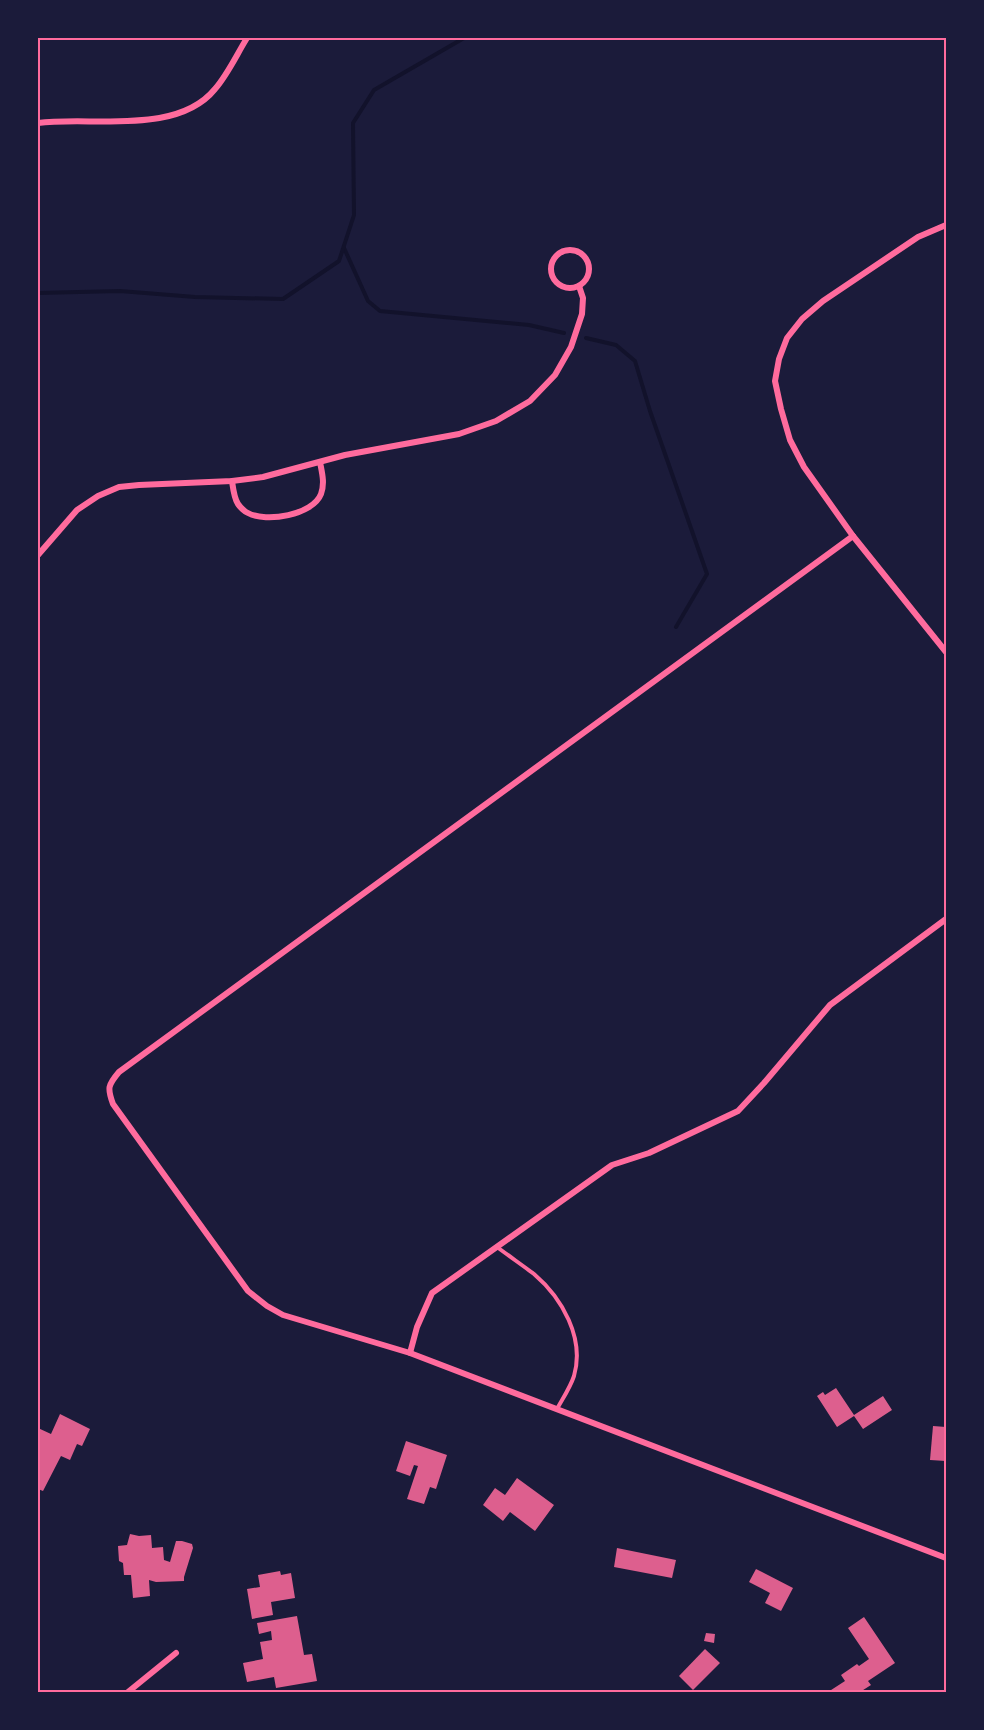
<svg xmlns="http://www.w3.org/2000/svg" width="984" height="1730" viewBox="0 0 984 1730" font-family="'PT Sans',sans-serif">
<rect width="100%" height="100%" fill="#1b1b3a"/>
<g fill="none" stroke-linecap="round" stroke-linejoin="round">
<g stroke="#12122b" stroke-width="4">
<polyline points="344,248 368,301 380,311 529,325 564,333"/>
<polyline points="38,293 120,291 195,297 283,299 339,261 354,215 353,123 374,90 464,38"/>
<polyline points="586,338 616,345 635,361 650,411 707,574 676,627"/>
</g>
</g>
<g fill="#dd5f8e">
<polygon points="836,1388 854,1415 883,1396 892,1410 863,1429 854,1416 837,1427 817,1396 823,1392 825,1395"/>
<polygon points="60,1414 90,1429 82,1446 77,1444 70,1460 61,1456 43,1491 38,1489 38,1428 51,1434"/>
<polygon points="933,1426 946,1427 946,1461 930,1460"/>
<polygon points="406,1441 447,1455 436,1489 430,1487 424,1504 407,1499 418,1466 414,1465 410,1476 396,1471"/>
<polygon points="517,1478 554,1505 535,1531 510,1512 503,1521 483,1505 495,1488 505,1495"/>
<polygon points="130,1534 139,1536 151,1535 152,1548 163,1547 164,1560 170,1562 176,1541 182,1541 192,1544 193,1548 184,1577 184,1581 156,1582 149,1580 150,1596 133,1598 131,1575 124,1575 123,1563 119,1561 118,1546 127,1545"/>
<polygon points="617,1548 676,1560 672,1578 614,1567"/>
<polygon points="756,1569 793,1588 781,1611 765,1603 770,1593 749,1582"/>
<polygon points="280,1571 281,1575 291,1573 295,1598 271,1602 273,1615 252,1619 247,1589 260,1587 258,1575"/>
<polygon points="297,1616 304,1655 312,1654 317,1681 276,1688 274,1677 247,1682 243,1663 263,1659 260,1642 272,1640 271,1631 259,1634 257,1623"/>
<polygon points="864,1617 895,1663 868,1681 871,1685 860,1692 828,1692 845,1681 841,1675 857,1664 859,1666 869,1659 848,1628"/>
<polygon points="706,1633 715,1634 714,1643 704,1641"/>
<polygon points="705,1649 720,1663 693,1690 679,1676"/>
</g>
<g fill="none" stroke-linecap="round" stroke-linejoin="round">
<path stroke="#ff6b9d" stroke-width="4" d="M 497,1247 C 509,1256 522,1265 534,1274 C 562,1298 585,1338 574,1376 C 570,1388 563,1398 557,1409"/>
<g stroke="#ff6b9d" stroke-width="6">
<path d="M 38,123 C 90,116 177,136 215,89 C 228,74 237,54 247,38"/>
<polyline points="946,225 918,237 823,301 802,319 787,338 779,359 775,381 781,409 790,440 804,467 853,536 946,652"/>
<circle cx="570" cy="269" r="19"/>
<path d="M 232,481 C 233,488 234,498 238,504 C 240,507 245,512 248,513 C 266,523 313,515 321,494 C 325,483 322,473 320,462"/>
<path d="M 853,536 L 119,1072 C 108,1085 107,1088 113,1104 L 248,1291 L 267,1306 L 283,1315 L 410,1353 L 946,1558"/>
<polyline points="38,555 77,510 98,496 119,487 139,485 232,481 263,477 345,455 459,434 496,421 530,401 555,375 571,347 582,314 583,298 579,286"/>
<polyline points="410,1353 417,1327 432,1293 612,1165 649,1153 738,1111 764,1083 830,1005 946,919"/>
<polyline points="128,1692 176,1653"/>
</g>
</g>
<rect width="984" height="1730" fill="none" stroke="#1b1b3a" stroke-width="78"/>
<rect x="39" y="39" width="906" height="1652" fill="none" stroke="#ff6b9d" stroke-width="2"/>
</svg>
